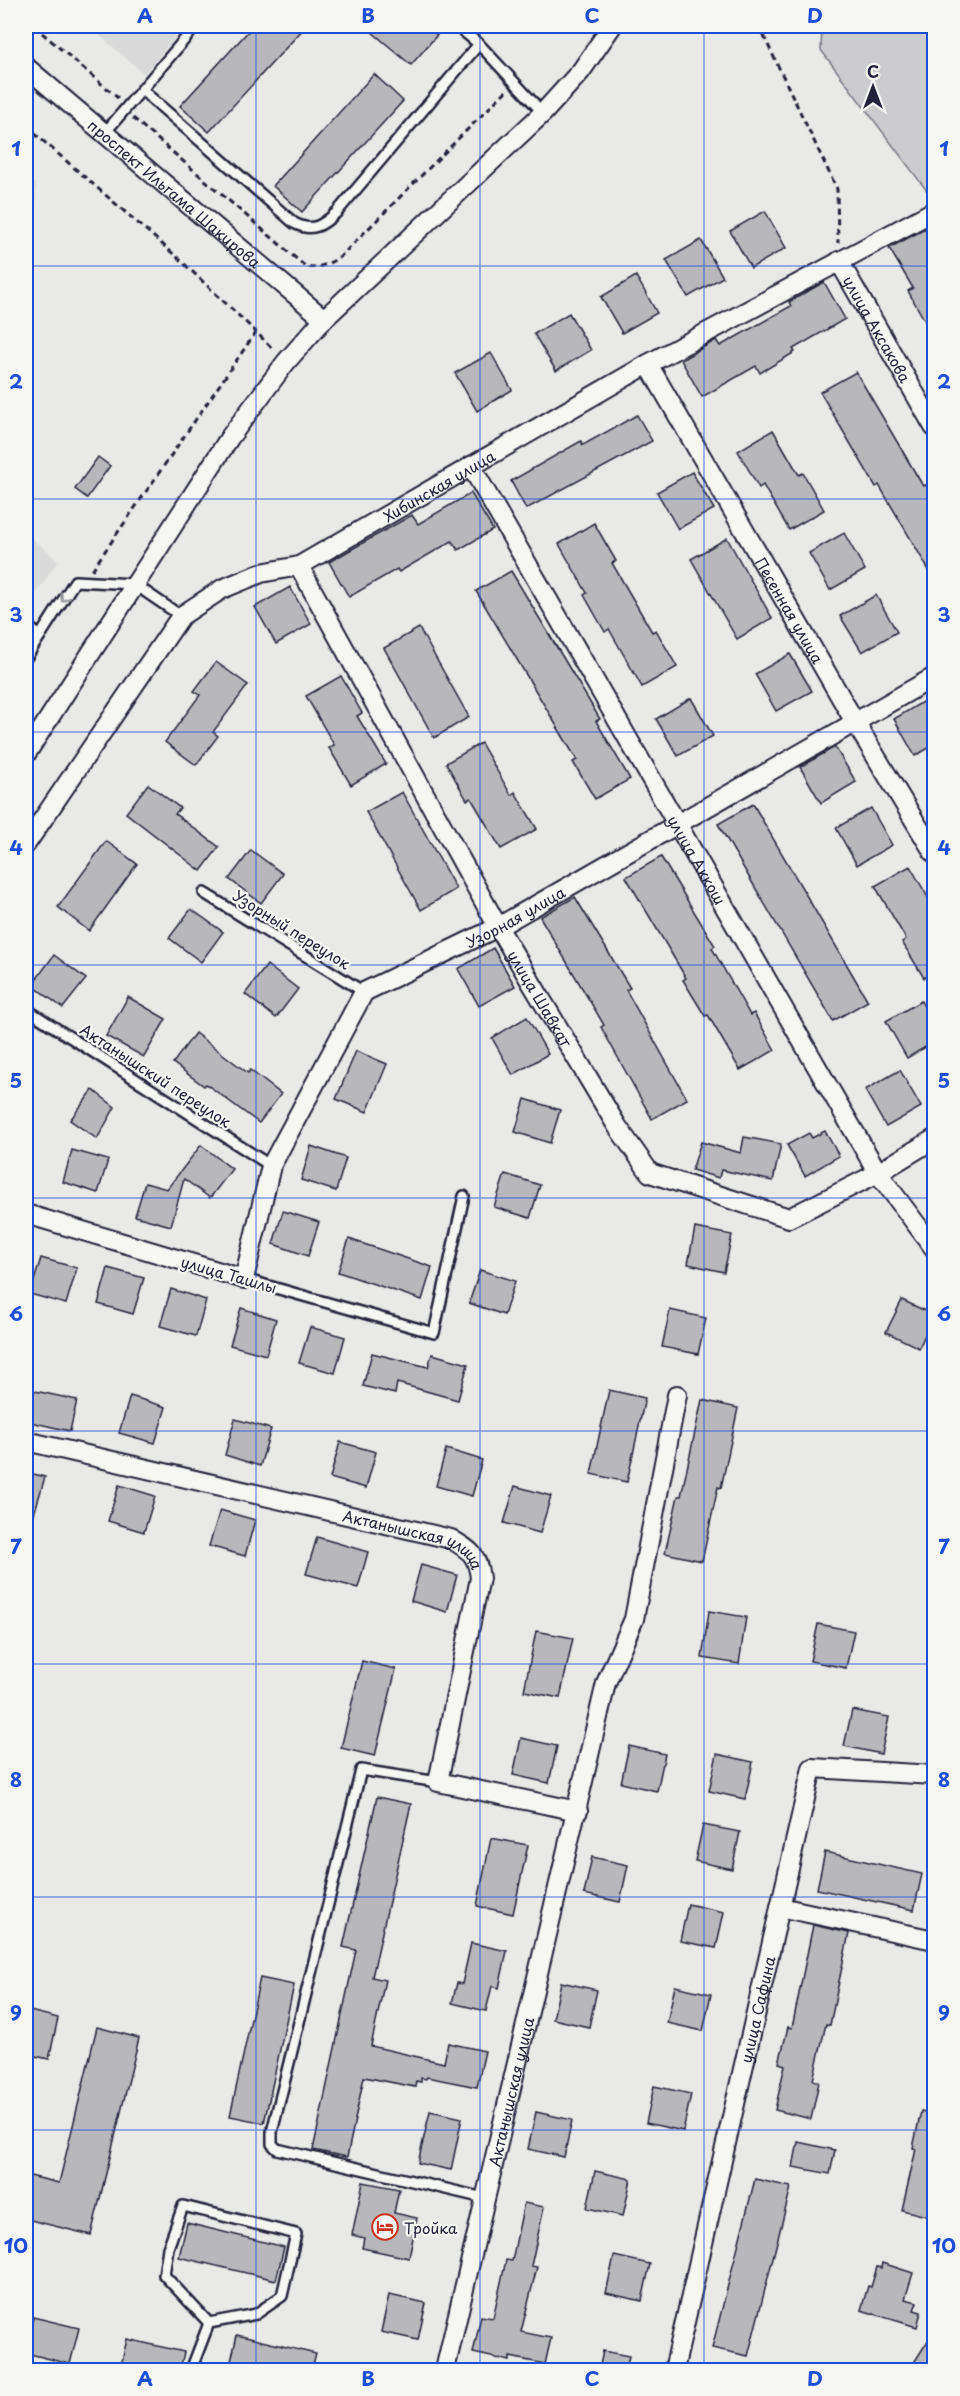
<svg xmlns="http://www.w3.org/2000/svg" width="960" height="2396" viewBox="0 0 960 2396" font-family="'Playpen Sans',sans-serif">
<rect width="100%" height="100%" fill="#e9e9e7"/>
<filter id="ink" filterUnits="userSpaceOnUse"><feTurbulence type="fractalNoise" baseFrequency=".0167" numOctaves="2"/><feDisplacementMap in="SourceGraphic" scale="12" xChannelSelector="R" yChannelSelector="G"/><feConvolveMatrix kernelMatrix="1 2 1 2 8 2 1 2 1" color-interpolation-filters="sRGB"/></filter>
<g filter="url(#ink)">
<g fill="#dadada">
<polygon points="89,26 185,26 144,74"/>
<polygon points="26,177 36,184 34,300 26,310"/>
<polygon points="26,533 58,561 26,608"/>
</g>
<polygon fill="#ccccce" stroke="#777784" stroke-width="1.5" points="822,26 934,26 934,194 930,195 821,50"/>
<g fill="#b8b8bc" stroke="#22223b" stroke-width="1.5">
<polygon points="253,26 306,26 209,132 180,106"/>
<polygon points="365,26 425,26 437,35 411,65"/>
<polygon points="374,74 403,101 302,212 273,186"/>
<polygon points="765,211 786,248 751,268 730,231"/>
<polygon points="925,229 934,245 934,337 908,291 913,288 889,248"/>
<polygon points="701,240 723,277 688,297 666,260"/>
<polygon points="636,276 657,313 622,333 601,297"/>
<polygon points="824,282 845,319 793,349 795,352 760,373 756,366 702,397 681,360 716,340 720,346 791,306 789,302"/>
<polygon points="569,313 591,350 556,371 534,334"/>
<polygon points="491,353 512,390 477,411 455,373"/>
<polygon points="856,372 923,486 926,485 934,499 934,579 879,485 876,487 820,392"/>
<polygon points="637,415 652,441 526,509 511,481 581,441 583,445"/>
<polygon points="773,430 799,475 803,473 824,510 789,530 763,485 759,488 738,451"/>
<polygon points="98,457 110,466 87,498 75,489"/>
<polygon points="692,472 714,509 678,529 657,492"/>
<polygon points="471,493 493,530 458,550 452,541 399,572 397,569 349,597 329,562 412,515 418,524"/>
<polygon points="594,523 616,561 612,563 652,632 656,630 677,667 642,687 609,629 605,632 584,595 587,593 559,544"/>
<polygon points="844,533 865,570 830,590 809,553"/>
<polygon points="727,538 772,618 737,639 691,559"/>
<polygon points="511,571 600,719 596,721 630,779 595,799 573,762 577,760 476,591"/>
<polygon points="290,587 311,624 276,644 255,607"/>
<polygon points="876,595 897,632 862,652 840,616"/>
<polygon points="419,628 469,717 434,738 384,648"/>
<polygon points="790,654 812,691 776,711 755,674"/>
<polygon points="216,662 248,685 213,732 218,736 196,765 165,742 200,695 194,691"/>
<polygon points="341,676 362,713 357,716 386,764 351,785 329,748 334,745 306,696"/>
<polygon points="691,698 713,736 678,756 656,719"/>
<polygon points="929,698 934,708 934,745 915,756 894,719"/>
<polygon points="481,743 511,795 515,792 537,829 501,849 471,798 467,800 446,763"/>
<polygon points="835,747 856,782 821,803 800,767"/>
<polygon points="148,784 180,808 175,814 219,847 201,871 126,813"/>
<polygon points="402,792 456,889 421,910 366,812"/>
<polygon points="753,804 868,1001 833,1021 718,824"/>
<polygon points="871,808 892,845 857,865 836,828"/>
<polygon points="106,841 137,864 89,931 58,907"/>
<polygon points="251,850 283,874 261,903 229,879"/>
<polygon points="661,857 715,946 712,948 750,1015 754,1013 775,1050 740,1070 708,1015 705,1016 683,980 686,978 626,877"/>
<polygon points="910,866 934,908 934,972 924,978 902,942 906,939 875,886"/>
<polygon points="575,897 630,988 626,990 687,1099 652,1119 601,1027 604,1025 540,917"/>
<polygon points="191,909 223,932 201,962 169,938"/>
<polygon points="493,948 515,986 479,1006 458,969"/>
<polygon points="54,955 86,979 63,1008 32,985"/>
<polygon points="267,965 298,989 276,1018 245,994"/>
<polygon points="128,997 166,1019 144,1057 106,1036"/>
<polygon points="921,1001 934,1025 934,1042 907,1058 886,1021"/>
<polygon points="527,1017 548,1054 513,1075 492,1038"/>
<polygon points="195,1033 248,1073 250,1070 281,1094 259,1123 206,1084 204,1086 173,1063"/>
<polygon points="356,1051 387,1064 367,1112 336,1099"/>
<polygon points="900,1070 921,1107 886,1127 865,1090"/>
<polygon points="93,1090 115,1107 97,1139 70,1120"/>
<polygon points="525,1099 560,1110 550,1143 515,1132"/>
<polygon points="825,1131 839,1156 805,1176 787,1145 809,1133 812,1138"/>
<polygon points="744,1137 781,1144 773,1181 721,1170 719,1178 692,1170 701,1142 741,1153"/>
<polygon points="201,1145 232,1169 210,1198 184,1179 171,1226 135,1216 145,1183 167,1189"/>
<polygon points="311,1146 346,1158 336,1191 301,1180"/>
<polygon points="72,1150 108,1160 98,1193 63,1182"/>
<polygon points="505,1174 540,1185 530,1218 494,1207"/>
<polygon points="283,1211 319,1222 308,1256 273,1244"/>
<polygon points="695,1228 732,1235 724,1272 688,1264"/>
<polygon points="349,1239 432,1267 422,1300 338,1272"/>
<polygon points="41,1258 77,1268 66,1304 30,1294"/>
<polygon points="108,1268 144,1278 133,1314 98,1304"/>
<polygon points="480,1270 515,1281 504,1315 469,1303"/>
<polygon points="171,1289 206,1300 196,1336 160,1326"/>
<polygon points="902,1300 934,1315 919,1348 886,1332"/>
<polygon points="241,1308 276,1319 266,1355 230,1345"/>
<polygon points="670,1310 706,1318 698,1354 662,1347"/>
<polygon points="310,1327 345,1337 335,1373 299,1363"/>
<polygon points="372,1353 428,1367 432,1354 468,1364 458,1400 397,1383 395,1394 363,1386"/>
<polygon points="26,1389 77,1400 70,1431 26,1421"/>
<polygon points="609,1390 645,1398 627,1482 591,1474"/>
<polygon points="130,1396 166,1407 155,1443 119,1433"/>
<polygon points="702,1400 738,1408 721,1488 718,1487 702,1561 665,1553 678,1496 681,1496"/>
<polygon points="235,1419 271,1429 260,1466 225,1455"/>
<polygon points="340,1442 376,1452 366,1488 330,1478"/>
<polygon points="446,1449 482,1460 472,1496 436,1486"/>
<polygon points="26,1472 45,1477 29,1531 26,1530"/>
<polygon points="119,1485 155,1496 144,1532 108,1521"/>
<polygon points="515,1486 551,1496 540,1533 504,1523"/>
<polygon points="220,1510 255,1520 245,1556 209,1546"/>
<polygon points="317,1537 368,1552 358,1588 306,1574"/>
<polygon points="421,1565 457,1575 447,1612 411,1601"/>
<polygon points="709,1611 746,1617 739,1664 702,1658"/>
<polygon points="818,1624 854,1631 846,1668 810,1661"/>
<polygon points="536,1631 573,1638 560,1698 524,1691"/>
<polygon points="362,1661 396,1669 375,1756 341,1748"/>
<polygon points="852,1710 889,1717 881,1754 844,1746"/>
<polygon points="521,1738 557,1746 549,1783 513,1775"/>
<polygon points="629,1746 665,1754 657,1791 621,1783"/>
<polygon points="717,1754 753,1762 745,1799 709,1791"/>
<polygon points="377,1797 411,1804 372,1977 385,1980 371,2046 444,2063 448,2043 485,2051 477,2087 427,2077 426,2079 421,2078 421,2082 416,2081 415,2087 364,2077 347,2157 313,2150 356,1950 343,1947"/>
<polygon points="703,1825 740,1832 732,1869 695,1861"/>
<polygon points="491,1838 528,1845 513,1914 477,1906"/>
<polygon points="825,1852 922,1874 914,1910 817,1889"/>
<polygon points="592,1857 628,1865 620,1902 584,1894"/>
<polygon points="688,1904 724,1912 716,1948 680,1941"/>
<polygon points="813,1925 849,1933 830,2025 826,2024 813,2080 819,2082 811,2119 775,2110 785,2065 779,2063 788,2027 792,2028"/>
<polygon points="471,1943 507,1951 499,1988 492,1986 486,2011 452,2003 457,1983 462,1984"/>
<polygon points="260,1978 294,1985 264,2123 230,2116"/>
<polygon points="561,1982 597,1990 589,2027 553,2019"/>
<polygon points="675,1986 711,1994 703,2031 667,2023"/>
<polygon points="26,2010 58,2018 49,2059 26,2054"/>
<polygon points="97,2027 139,2038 91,2235 26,2219 26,2175 59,2183"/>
<polygon points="654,2086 691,2094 683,2131 646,2123"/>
<polygon points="430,2111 462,2118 451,2170 418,2163"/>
<polygon points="921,2111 934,2114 934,2218 902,2210 916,2149 913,2148"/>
<polygon points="536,2112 572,2120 564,2157 528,2149"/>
<polygon points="798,2142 835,2150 830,2174 793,2167"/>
<polygon points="595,2171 631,2179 623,2216 587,2208"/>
<polygon points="755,2179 791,2187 748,2356 712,2348"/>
<polygon points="363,2182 399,2189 394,2213 417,2218 409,2258 362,2248 364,2238 352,2235"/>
<polygon points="524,2203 544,2207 531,2266 537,2267 521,2332 551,2338 545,2364 510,2357 510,2361 473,2353 481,2316 493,2318 506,2260 512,2261"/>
<polygon points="187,2223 284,2247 276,2280 179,2257"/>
<polygon points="614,2256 650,2264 642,2301 606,2293"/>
<polygon points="882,2263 913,2273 905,2299 917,2302 914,2310 921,2312 917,2327 861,2310 868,2286 871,2287 877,2267 881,2268"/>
<polygon points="389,2295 426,2303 418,2340 381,2332"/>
<polygon points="33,2317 79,2328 70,2364 26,2353"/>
<polygon points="934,2331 934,2370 923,2370 913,2364"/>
<polygon points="237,2335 316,2354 312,2370 229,2370"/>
<polygon points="127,2339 184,2352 180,2370 120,2370"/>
<polygon points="603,2351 629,2356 626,2370 599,2370"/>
</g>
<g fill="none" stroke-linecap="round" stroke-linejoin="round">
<g stroke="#22223b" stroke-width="14">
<g id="service">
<polyline points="457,26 479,44 543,113"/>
<path d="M 142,90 L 294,223 C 313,233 323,225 337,212 L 479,44"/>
<polyline points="103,135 196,26"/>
<polyline points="26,625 40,636"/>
<polyline points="26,658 75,581 134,584 181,616"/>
<polyline points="204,893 364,992"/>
<polyline points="26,1009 271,1166"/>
<polyline points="244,1279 434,1333 464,1196"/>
<polyline points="438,1782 361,1770 272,2132 272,2144 277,2149 484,2198"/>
<polygon points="183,2206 296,2234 282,2296 256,2314 209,2323 164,2275 168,2248"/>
<polyline points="191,2370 209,2323"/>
</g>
</g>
<g stroke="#22223b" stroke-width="22">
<g id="minor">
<path id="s1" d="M 26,67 L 324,319"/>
<path id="s2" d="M 839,261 L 934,427"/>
<path id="s3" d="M 648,364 L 855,722 L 934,853"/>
<path id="s4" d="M 471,466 L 878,1173 L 934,1248"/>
<path id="s5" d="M 299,566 L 498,927 L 617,1126 L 650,1173 L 789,1218 L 878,1173 L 934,1139"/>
<polyline points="26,754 230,437 286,362 324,319 543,113 581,71 612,26"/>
<path id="s6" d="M 26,844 L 181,616 L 222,589 L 261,573 L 299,566 L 648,364 L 934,211"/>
<path id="s7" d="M 26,1214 L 244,1279 L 271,1166 L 364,992 L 498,927 L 934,677"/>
<path id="s8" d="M 26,1441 L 451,1539 C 471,1551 477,1554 480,1578 L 438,1782 L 578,1811"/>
<polyline points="780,1907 934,1940"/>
<path id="s9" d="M 445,2370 L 606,1683 L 634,1619 L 677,1395"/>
<path id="s10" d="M 674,2370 L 812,1768 L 934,1775"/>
</g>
</g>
<g stroke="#22223b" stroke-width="3" stroke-dasharray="6 4.5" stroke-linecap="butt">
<polyline points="34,26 118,98"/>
<polyline points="759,26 837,189 838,243"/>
<path d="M 133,118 L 306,267 C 320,268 329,264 341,256 L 506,91"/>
<polyline points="26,126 177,257 256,332"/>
<polyline points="92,570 256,332 274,350"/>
</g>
<use href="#service" stroke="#f6f6f2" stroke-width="9"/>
<use href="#minor" stroke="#f6f6f2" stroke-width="18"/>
</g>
<defs><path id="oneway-chevron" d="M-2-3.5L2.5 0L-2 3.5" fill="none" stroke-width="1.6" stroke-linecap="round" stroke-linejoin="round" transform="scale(1.5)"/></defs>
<use stroke="#9797a0" href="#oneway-chevron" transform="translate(64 598) rotate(122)"/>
</g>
<path fill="none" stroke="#1d4ed8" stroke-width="1.5" stroke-opacity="0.55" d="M 256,26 L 256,2370M 480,26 L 480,2370M 704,26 L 704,2370M 26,266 L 934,266M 26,499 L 934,499M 26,732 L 934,732M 26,965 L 934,965M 26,1198 L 934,1198M 26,1431 L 934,1431M 26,1664 L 934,1664M 26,1897 L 934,1897M 26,2130 L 934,2130"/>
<defs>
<g id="hotel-ring" transform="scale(1.35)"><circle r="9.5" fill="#f6f6f2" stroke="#c8321e" stroke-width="1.5"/><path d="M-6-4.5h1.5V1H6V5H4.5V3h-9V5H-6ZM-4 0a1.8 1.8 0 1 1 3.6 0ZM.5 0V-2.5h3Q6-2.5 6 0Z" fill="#c8321e"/></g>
</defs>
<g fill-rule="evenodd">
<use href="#hotel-ring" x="385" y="2227"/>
</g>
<g text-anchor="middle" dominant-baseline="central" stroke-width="4.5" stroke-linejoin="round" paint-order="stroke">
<g font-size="15" fill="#22223b" stroke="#f6f6f2">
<text stroke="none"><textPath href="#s1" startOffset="195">проспект Ильгама Шакирова</textPath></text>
<text stroke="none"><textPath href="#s2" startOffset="78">улица Аксакова</textPath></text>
<text stroke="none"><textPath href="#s6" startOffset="567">Хибинская улица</textPath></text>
<text stroke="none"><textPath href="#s3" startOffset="284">Песенная улица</textPath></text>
<text stroke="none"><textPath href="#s4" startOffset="454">улица Аккош</textPath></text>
<text stroke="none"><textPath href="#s7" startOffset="710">Узорная улица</textPath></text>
<text transform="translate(292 929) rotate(32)">Узорный переулок</text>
<text stroke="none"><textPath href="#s5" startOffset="495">улица Шавкат</textPath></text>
<text transform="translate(156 1075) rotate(33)">Актанышский переулок</text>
<text transform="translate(229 1274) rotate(16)">улица Ташлы</text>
<text stroke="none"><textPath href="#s8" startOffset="402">Актанышская улица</textPath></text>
<text stroke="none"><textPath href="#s10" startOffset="370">улица Сафина</textPath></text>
<text stroke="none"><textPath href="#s9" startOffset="286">Актанышская улица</textPath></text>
</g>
<g font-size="15" fill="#22223b" stroke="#f6f6f2" text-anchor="start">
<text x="404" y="2227">Тройка</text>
</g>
</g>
<rect width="960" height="2396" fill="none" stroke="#f6f6f2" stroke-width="66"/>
<g transform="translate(873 87)" stroke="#f6f6f2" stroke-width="4.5" paint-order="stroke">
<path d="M0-4.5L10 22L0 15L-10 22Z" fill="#22223b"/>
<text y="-9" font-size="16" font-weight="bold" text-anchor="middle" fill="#22223b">С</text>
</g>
<rect x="33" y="33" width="894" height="2330" fill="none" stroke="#1d4ed8" stroke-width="2"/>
<g font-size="20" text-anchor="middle" font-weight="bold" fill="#1d4ed8">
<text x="145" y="23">A</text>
<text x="368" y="23">B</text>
<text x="592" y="23">C</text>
<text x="815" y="23">D</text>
<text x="16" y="156">1</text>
<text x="944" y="156">1</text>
<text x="16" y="389">2</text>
<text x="944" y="389">2</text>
<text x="16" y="622">3</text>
<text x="944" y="622">3</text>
<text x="16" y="855">4</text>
<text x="944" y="855">4</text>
<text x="16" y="1088">5</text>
<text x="944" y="1088">5</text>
<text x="16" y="1321">6</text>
<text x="944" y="1321">6</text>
<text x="16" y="1554">7</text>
<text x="944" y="1554">7</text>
<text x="16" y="1787">8</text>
<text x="944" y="1787">8</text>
<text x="16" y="2020">9</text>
<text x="944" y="2020">9</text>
<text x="16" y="2253">10</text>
<text x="944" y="2253">10</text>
<text x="145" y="2386">A</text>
<text x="368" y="2386">B</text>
<text x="592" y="2386">C</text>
<text x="815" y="2386">D</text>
</g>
</svg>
